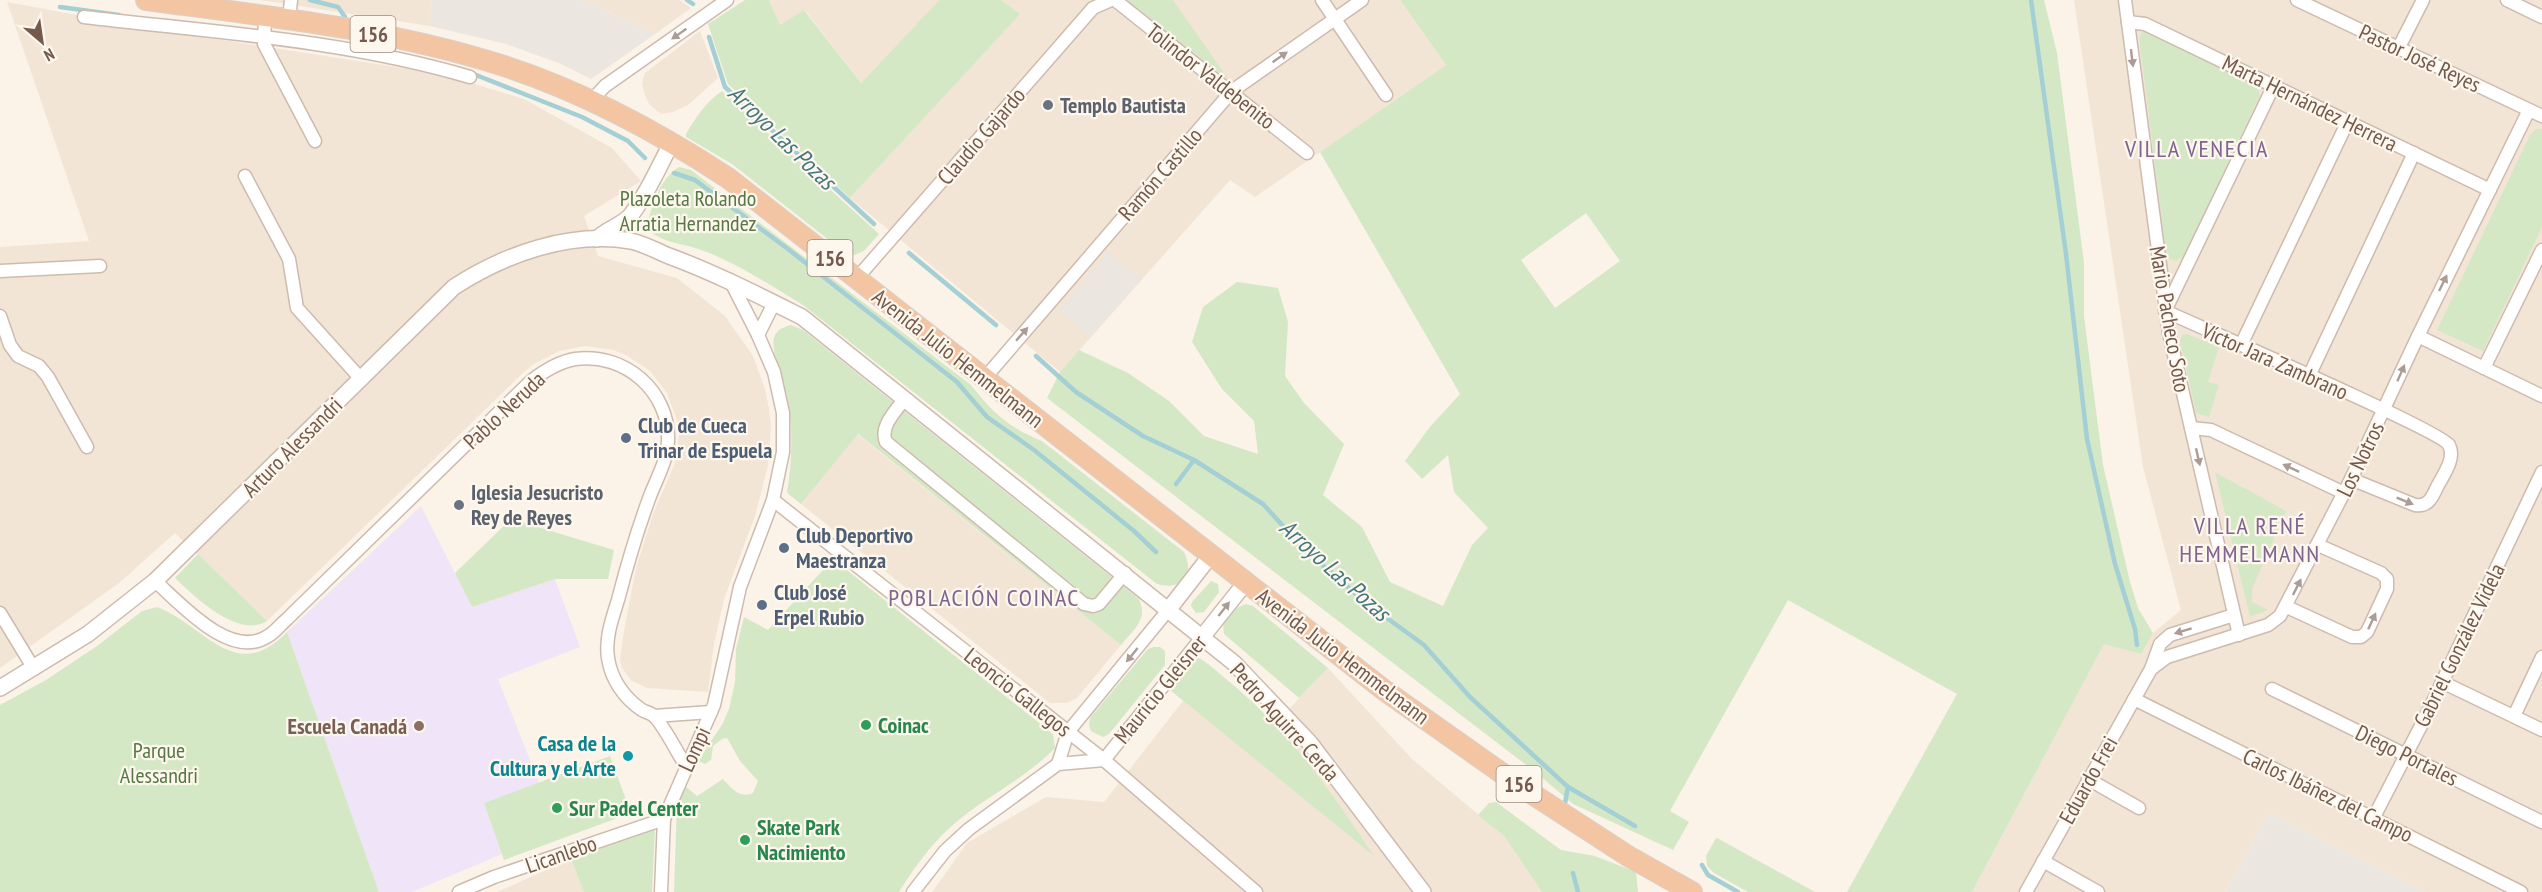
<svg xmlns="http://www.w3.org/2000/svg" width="2542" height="892" viewBox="0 0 2542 892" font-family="'PT Sans Narrow',sans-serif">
<rect width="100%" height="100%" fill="#fbf3e7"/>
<g fill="#f3e5d6">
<polygon points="260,0 432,0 430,26"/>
<polygon points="582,0 679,0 691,8 655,34"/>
<polygon points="769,0 939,0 861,83 805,10 780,26"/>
<polygon points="1001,0 1400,0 1446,65 1255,197 1230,180 1060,372 850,198 1019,14"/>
<polygon points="2074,0 2542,0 2542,892 2426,892 2269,813 2226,892 1972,892 2104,643 2141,654 2153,633 2181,610 2143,467"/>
<polygon points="7,2 157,30 442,74 524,99 612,148 641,181 584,216 598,256 677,278 725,316 753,356 765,389 769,408 771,427 768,466 755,516 724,599 714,644 708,692 647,688 632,681 622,668 620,659 624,631 636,568 653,514 675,463 679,434 677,420 667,393 650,371 626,355 613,350 586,346 559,351 534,364 523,373 267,621 175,533 119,583 0,668 0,247 89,241"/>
<polygon points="700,31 718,78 688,105 673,112 661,114 649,104 645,95 642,83 645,73"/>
<polygon points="857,434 1121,645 1077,698 1067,703 1050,703 801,504"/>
<polygon points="1328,668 1412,759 1504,836 1542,892 932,892 967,843 1046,797 1104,802 1186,697 1253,747"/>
<polygon points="571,859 584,892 497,892"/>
</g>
<g fill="#ece6e0">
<polygon points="432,0 582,0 655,34 591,79 561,64 506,44 430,26"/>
<polygon points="1108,252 1142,279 1090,338 1059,310"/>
<polygon points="2269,813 2426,892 2226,892"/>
</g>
<polygon fill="#f0e4f8" points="421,506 472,607 555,579 580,647 498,679 539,783 484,803 502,854 412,892 379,892 287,632"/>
<g fill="#d5e8c6" fill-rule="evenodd">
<polygon points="745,0 769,0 780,25 804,10 861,83 939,0 1001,0 1020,14 850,198 728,84 708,24"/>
<polygon points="1127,0 1173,0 1229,80"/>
<path d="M 1400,0 L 2044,0 L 2057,53 L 2084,263 L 2084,316 L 2103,465 L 2130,582 L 2138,608 L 2153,633 L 2141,654 L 2104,644 L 1972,892 L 1847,892 L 1957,694 L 1788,600 L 1670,811 L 1689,822 L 1673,850 L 1573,804 L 1534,771 L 1047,398 L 1060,372 L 1079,350 L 1128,373 L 1169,401 L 1204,436 L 1258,454 L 1254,421 L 1222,389 L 1192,342 L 1203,307 L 1237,282 L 1278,288 L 1288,322 L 1285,376 L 1304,403 L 1344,444 L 1323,495 L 1362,527 L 1390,582 L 1443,606 L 1472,545 L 1488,528 L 1454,492 L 1448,455 L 1422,479 L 1405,461 L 1429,428 L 1460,394 L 1320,152 L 1446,65 ZM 1586,213 L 1620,261 L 1555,308 L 1521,260 Z"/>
<polygon points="2149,31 2255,84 2260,95 2184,256 2176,261 2169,259 2166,252 2139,38 2142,32"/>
<path d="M 722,91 L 879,234 L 864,251 L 852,256 L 844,252 L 732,164 L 686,137 L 686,134 C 696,117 706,102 722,91 Z"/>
<polygon points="2536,129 2542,129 2542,227 2483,351 2437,330 2530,135"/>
<path d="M 679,167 L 691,170 L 971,385 C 993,413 1009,428 1042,441 L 1184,552 C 1195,575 1183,591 1157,584 L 803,305 C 766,283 729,257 688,246 C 673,242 656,240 647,227 C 651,207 660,178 679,167 Z"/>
<path d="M 791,325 L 803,330 L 1138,598 C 1150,618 1133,630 1121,645 L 858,434 L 801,504 L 787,493 C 792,462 793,432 788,401 C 786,385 770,351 774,338 C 776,330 783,327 791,325 Z"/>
<polygon points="2187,334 2219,347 2208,382 2219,385 2209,417 2196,413 2180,341 2182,335"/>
<polygon points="2215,472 2286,511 2252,589 2252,602 2268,610 2250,617"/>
<polygon points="511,519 614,550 608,579 555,579 472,607 455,573"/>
<path d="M 198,554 L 267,621 C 238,639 195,597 175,578 Z"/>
<path d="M 833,559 L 1053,734 L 1055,748 C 1026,777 997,791 965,815 C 937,836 917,863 899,892 L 674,892 L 677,801 L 685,786 L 697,796 L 723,779 C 731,788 740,799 753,793 L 758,781 L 740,761 L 727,738 L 722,739 L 713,746 L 711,760 L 705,764 L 698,761 L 723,723 L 729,709 L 735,682 L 736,649 L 744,617 L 768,630 Z"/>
<polygon points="1211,581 1218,584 1219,592 1204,612 1196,613 1191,606 1192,602"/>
<polygon points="1246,604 1253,606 1328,668 1299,698 1224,634 1223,623 1234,609"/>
<path d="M 157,607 C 205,625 235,686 287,632 L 379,892 L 0,892 L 0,705 L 46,680 L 97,646 L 142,611 Z"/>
<polygon points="1154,647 1160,647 1165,651 1165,665 1109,734 1103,737 1091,731 1089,725 1090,718 1148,649"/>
<path d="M 1199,658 C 1211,665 1221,675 1231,683 C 1289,731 1333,794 1374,856 L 1170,690 C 1178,678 1184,661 1199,658 Z"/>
<polygon points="610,756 631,813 504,860 484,803"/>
<polygon points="1496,802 1561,850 1595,856 1636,872 1638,892 1542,892 1504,836 1478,815 1489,803"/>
<polygon points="655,828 652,892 584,892 571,859"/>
<polygon points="1716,838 1717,838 1815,892 1748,892 1714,873 1707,866 1706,856"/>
</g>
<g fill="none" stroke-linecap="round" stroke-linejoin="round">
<g stroke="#a3cfd5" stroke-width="4.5">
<polyline points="310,0 338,7 345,17"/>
<polyline points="687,0 693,4"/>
<polyline points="2031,0 2066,254 2087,439 2115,564 2135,629 2137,645"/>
<polyline points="60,7 119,15"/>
<polyline points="709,37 725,87 874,224"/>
<polyline points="471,73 582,117 628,141 645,158"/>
<polyline points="674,173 695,180 788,249 957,382 987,417 1034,450 1134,531 1156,552"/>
<polyline points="909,253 996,325"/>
<polyline points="1036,356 1076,392 1143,436 1194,460 1263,504 1303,548 1365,602 1424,645 1470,697 1568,787 1565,803"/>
<polyline points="1176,484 1194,460"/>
<polyline points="1568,787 1635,826"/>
<polyline points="1702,865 1708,875 1738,892"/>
<polyline points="1573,873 1578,892"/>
</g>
<g stroke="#cdbbae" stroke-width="15">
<g id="minor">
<polyline points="1115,0 1307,153"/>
<polyline points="1322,0 1386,95"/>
<polyline points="2125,0 2169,333 2239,635"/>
<polyline points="2297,0 2542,116"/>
<polyline points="2507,0 2542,17"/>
<polyline points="265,16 264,44 315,141"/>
<path d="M 84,17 C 212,32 345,40 470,77"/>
<polyline points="289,19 291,0"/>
<polyline points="2128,22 2145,24 2490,190"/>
<polyline points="2399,47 2423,0"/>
<path d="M 2274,85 L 2165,311 C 2200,327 2441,431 2449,445 C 2456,459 2443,475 2437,487 C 2432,498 2428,507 2415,505 L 2351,479"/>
<polyline points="591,101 605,86 727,0"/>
<polyline points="245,176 289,259 297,308 361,379"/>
<polyline points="0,271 100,266"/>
<polyline points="857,278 1093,8 1111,0"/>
<polyline points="0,316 10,345 18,356 39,366 48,377 87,447"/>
<polyline points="758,335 774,303"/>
<polyline points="2418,336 2542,396"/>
<polyline points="2241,345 2348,121"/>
<polyline points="2484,368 2542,250"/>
<polyline points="2309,376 2414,153"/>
<polyline points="984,379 1232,91 1362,0"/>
<path d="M 905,398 C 897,410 879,426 886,442 L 1084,604 L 1093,606 L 1099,604 L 1125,573"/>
<polyline points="2191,428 2211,430 2344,493"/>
<polyline points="773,500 1104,760 1256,892"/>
<path d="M 155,581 C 181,604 231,661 268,636 C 275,632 280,625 286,620 L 531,381 C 544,371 558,362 575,359 C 624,352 670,391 668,441 C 667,461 657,478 650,496 C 637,531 627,565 618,600 C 612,619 605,638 608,658 C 611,679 624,698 642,710 C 645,712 651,713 654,716 C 663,724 678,754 686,766"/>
<polyline points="2287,607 2352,637 2361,637 2367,632 2387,589 2387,579 2381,573 2318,545"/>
<polyline points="0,613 34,669"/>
<polyline points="2151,669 2167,657 2268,625 2280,616 2351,479 2418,336 2529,110"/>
<polyline points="2442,682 2542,730"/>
<polyline points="2272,689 2542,822"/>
<polyline points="2134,699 2521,892"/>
<polyline points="654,716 711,712"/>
<polyline points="2514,716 2542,657"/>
<polyline points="1058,764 1068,732 1169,609"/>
<polyline points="2088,779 2139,808"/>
<polyline points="2374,817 2426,716 2542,472"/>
<polyline points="2043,861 2098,892"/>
<polyline points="459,892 494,877 664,819"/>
<polyline points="661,892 664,819 714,705 740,587 773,500 783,452 783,413 774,372 758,335 730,280"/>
<polyline points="913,892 945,851 969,829 1058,764 1104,760 1203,636"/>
<polyline points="2026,892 2151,669 2160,644 2170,635 2234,615"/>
</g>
</g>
<g stroke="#cdbbae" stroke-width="18">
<g id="tertiary">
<path d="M 597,239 C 606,229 623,225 631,215 C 648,193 659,166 672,142"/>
<polyline points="1169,609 1211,555"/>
<polyline points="1203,636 1246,582"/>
<path d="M 0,688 L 88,634 L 155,581 L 454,287 C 505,254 569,231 631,241 C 644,244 657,251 669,256 C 715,273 758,295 802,317 L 1234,663 L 1310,743 L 1423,892"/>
</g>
</g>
<g stroke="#d8d1cd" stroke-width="22">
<path id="trunk" d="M 146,0 C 266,16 389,29 504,66 C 584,92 658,132 728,178 L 1384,690 L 1520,786 L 1628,856 L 1692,892"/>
</g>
<use href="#minor" stroke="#fff" stroke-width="12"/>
<use href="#tertiary" stroke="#fff" stroke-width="15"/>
<use href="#trunk" stroke="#f4c5a2" stroke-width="20"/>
</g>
<defs><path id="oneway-solid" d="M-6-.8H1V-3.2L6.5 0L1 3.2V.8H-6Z" transform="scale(1.5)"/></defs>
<g fill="#ac9c94">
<use href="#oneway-solid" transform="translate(679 34) rotate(145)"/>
<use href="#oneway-solid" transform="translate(1280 57) rotate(-35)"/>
<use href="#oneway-solid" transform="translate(2132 58) rotate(83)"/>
<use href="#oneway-solid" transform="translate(2443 283) rotate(-64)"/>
<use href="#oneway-solid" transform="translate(1022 334) rotate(-49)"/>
<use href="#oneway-solid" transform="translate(2401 373) rotate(-66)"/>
<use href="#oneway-solid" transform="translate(2198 457) rotate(77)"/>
<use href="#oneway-solid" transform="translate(2291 468) rotate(-155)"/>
<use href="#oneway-solid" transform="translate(2405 501) rotate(22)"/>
<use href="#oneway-solid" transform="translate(2297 587) rotate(-63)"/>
<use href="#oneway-solid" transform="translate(1224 609) rotate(-52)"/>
<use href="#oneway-solid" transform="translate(2372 621) rotate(-65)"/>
<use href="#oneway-solid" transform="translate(2183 631) rotate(163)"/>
<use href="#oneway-solid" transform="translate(1132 655) rotate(129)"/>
</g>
<g fill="#6b7280" stroke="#fef7ed" stroke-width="2">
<circle cx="1048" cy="105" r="6"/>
<circle cx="459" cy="505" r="6"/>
</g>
<g fill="#5c6f8a" stroke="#fef7ed" stroke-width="2">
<circle cx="626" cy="438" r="6"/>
<circle cx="784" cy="548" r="6"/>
<circle cx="762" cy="605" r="6"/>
</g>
<g fill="#2e9e5b" stroke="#fef7ed" stroke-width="2">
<circle cx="866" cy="725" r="6"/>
<circle cx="557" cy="808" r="6"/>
<circle cx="745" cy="840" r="6"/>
</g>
<circle fill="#8d6e63" stroke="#fef7ed" stroke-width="2" cx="419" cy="726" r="6"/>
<circle fill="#0f9aa8" stroke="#fef7ed" stroke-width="2" cx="628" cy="756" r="6"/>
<g text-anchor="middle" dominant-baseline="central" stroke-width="4.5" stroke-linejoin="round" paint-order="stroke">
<g fill="#fef7ed" stroke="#9d897d" stroke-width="1.5">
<rect x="350.5" y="16" width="45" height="36" rx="4.5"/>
<rect x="807.5" y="240" width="45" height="36" rx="4.5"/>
<rect x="1496.5" y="766" width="45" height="36" rx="4.5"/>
</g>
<g font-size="21" font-weight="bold" fill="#745a4d">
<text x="373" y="34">156</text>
<text x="830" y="258">156</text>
<text x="1519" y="784">156</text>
</g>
<g font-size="22" fill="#745a4d" stroke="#fef7ed">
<text transform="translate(2420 58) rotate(25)">Pastor José Reyes</text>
<text transform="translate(1211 76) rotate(38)">Tolindor Valdebenito</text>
<text transform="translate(2310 103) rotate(26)">Marta Hernández Herrera</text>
<text transform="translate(981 136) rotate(-49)">Claudio Gajardo</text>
<text transform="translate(1160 174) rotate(-49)">Ramón Castillo</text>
<text transform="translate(2170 319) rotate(80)">Mario Pacheco Soto</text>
<text transform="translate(958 358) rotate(38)">Avenida Julio Hemmelmann</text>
<text transform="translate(2275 361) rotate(24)">Víctor Jara Zambrano</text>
<text transform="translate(504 410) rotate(-43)">Pablo Neruda</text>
<text transform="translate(292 447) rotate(-45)">Arturo Alessandri</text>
<text transform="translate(2360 459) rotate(-64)">Los Notros</text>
<text transform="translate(2459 645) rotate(-64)">Gabriel González Videla</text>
<text transform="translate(1343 656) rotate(37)">Avenida Julio Hemmelmann</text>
<text transform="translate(1160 689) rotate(-51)">Mauricio Gleisner</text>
<text transform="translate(1018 692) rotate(38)">Leoncio Gallegos</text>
<text transform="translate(1285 722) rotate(48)">Pedro Aguirre Cerda</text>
<text transform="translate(694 749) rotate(-65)">Lompi</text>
<text transform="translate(2407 755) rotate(26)">Diego Portales</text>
<text transform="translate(2088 780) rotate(-61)">Eduardo Frei</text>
<text transform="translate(2328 795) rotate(26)">Carlos Ibáñez del Campo</text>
<text transform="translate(561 854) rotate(-19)">Licanlebo</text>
</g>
<g font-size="22" font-weight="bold" fill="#5b616d" stroke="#fef7ed" text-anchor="start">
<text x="1060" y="105">Templo Bautista</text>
<text x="471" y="492">Iglesia Jesucristo<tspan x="471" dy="25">Rey de Reyes</tspan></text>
</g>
<g font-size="22" fill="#557845" stroke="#fef7ed">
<text x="688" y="198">Plazoleta Rolando<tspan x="688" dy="25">Arratia Hernandez</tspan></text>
<text x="159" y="750">Parque<tspan x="159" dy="25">Alessandri</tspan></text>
</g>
<g font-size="22" font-weight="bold" fill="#4e5e75" stroke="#fef7ed" text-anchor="start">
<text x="638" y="425">Club de Cueca<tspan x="638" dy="25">Trinar de Espuela</tspan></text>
<text x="796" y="535">Club Deportivo<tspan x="796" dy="25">Maestranza</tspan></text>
<text x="774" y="592">Club José<tspan x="774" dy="25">Erpel Rubio</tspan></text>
</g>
<g font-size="22" font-weight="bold" fill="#27864d" stroke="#fef7ed" text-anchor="start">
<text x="878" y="725">Coinac</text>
<text x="569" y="808">Sur Padel Center</text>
<text x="757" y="827">Skate Park<tspan x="757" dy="25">Nacimiento</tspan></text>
</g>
<g font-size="22" font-weight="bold" fill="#785e54" stroke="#fef7ed" text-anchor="end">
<text x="407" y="726">Escuela Canadá</text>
</g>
<g font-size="22" font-weight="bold" fill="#0d838f" stroke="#fef7ed" text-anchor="end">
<text x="616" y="743">Casa de la<tspan x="616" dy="25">Cultura y el Arte</tspan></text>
</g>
<g font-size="24" font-style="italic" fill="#44777f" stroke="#fef7ed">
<text transform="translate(782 137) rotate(44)">Arroyo Las Pozas</text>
<text transform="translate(1335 570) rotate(42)">Arroyo Las Pozas</text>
</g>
<g font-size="24" letter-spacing="1.5" fill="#806490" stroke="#fef7ed">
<text x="2197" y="148">VILLA VENECIA</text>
<text x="2250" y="525">VILLA RENÉ<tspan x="2250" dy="28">HEMMELMANN</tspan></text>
<text x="984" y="597">POBLACIÓN COINAC</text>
</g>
</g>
<g transform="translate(42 42) rotate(151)" stroke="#fef7ed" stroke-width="4.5" paint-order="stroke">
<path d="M0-4.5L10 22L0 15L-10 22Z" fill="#745a4d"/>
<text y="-9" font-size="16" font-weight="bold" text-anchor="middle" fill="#745a4d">N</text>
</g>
</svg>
